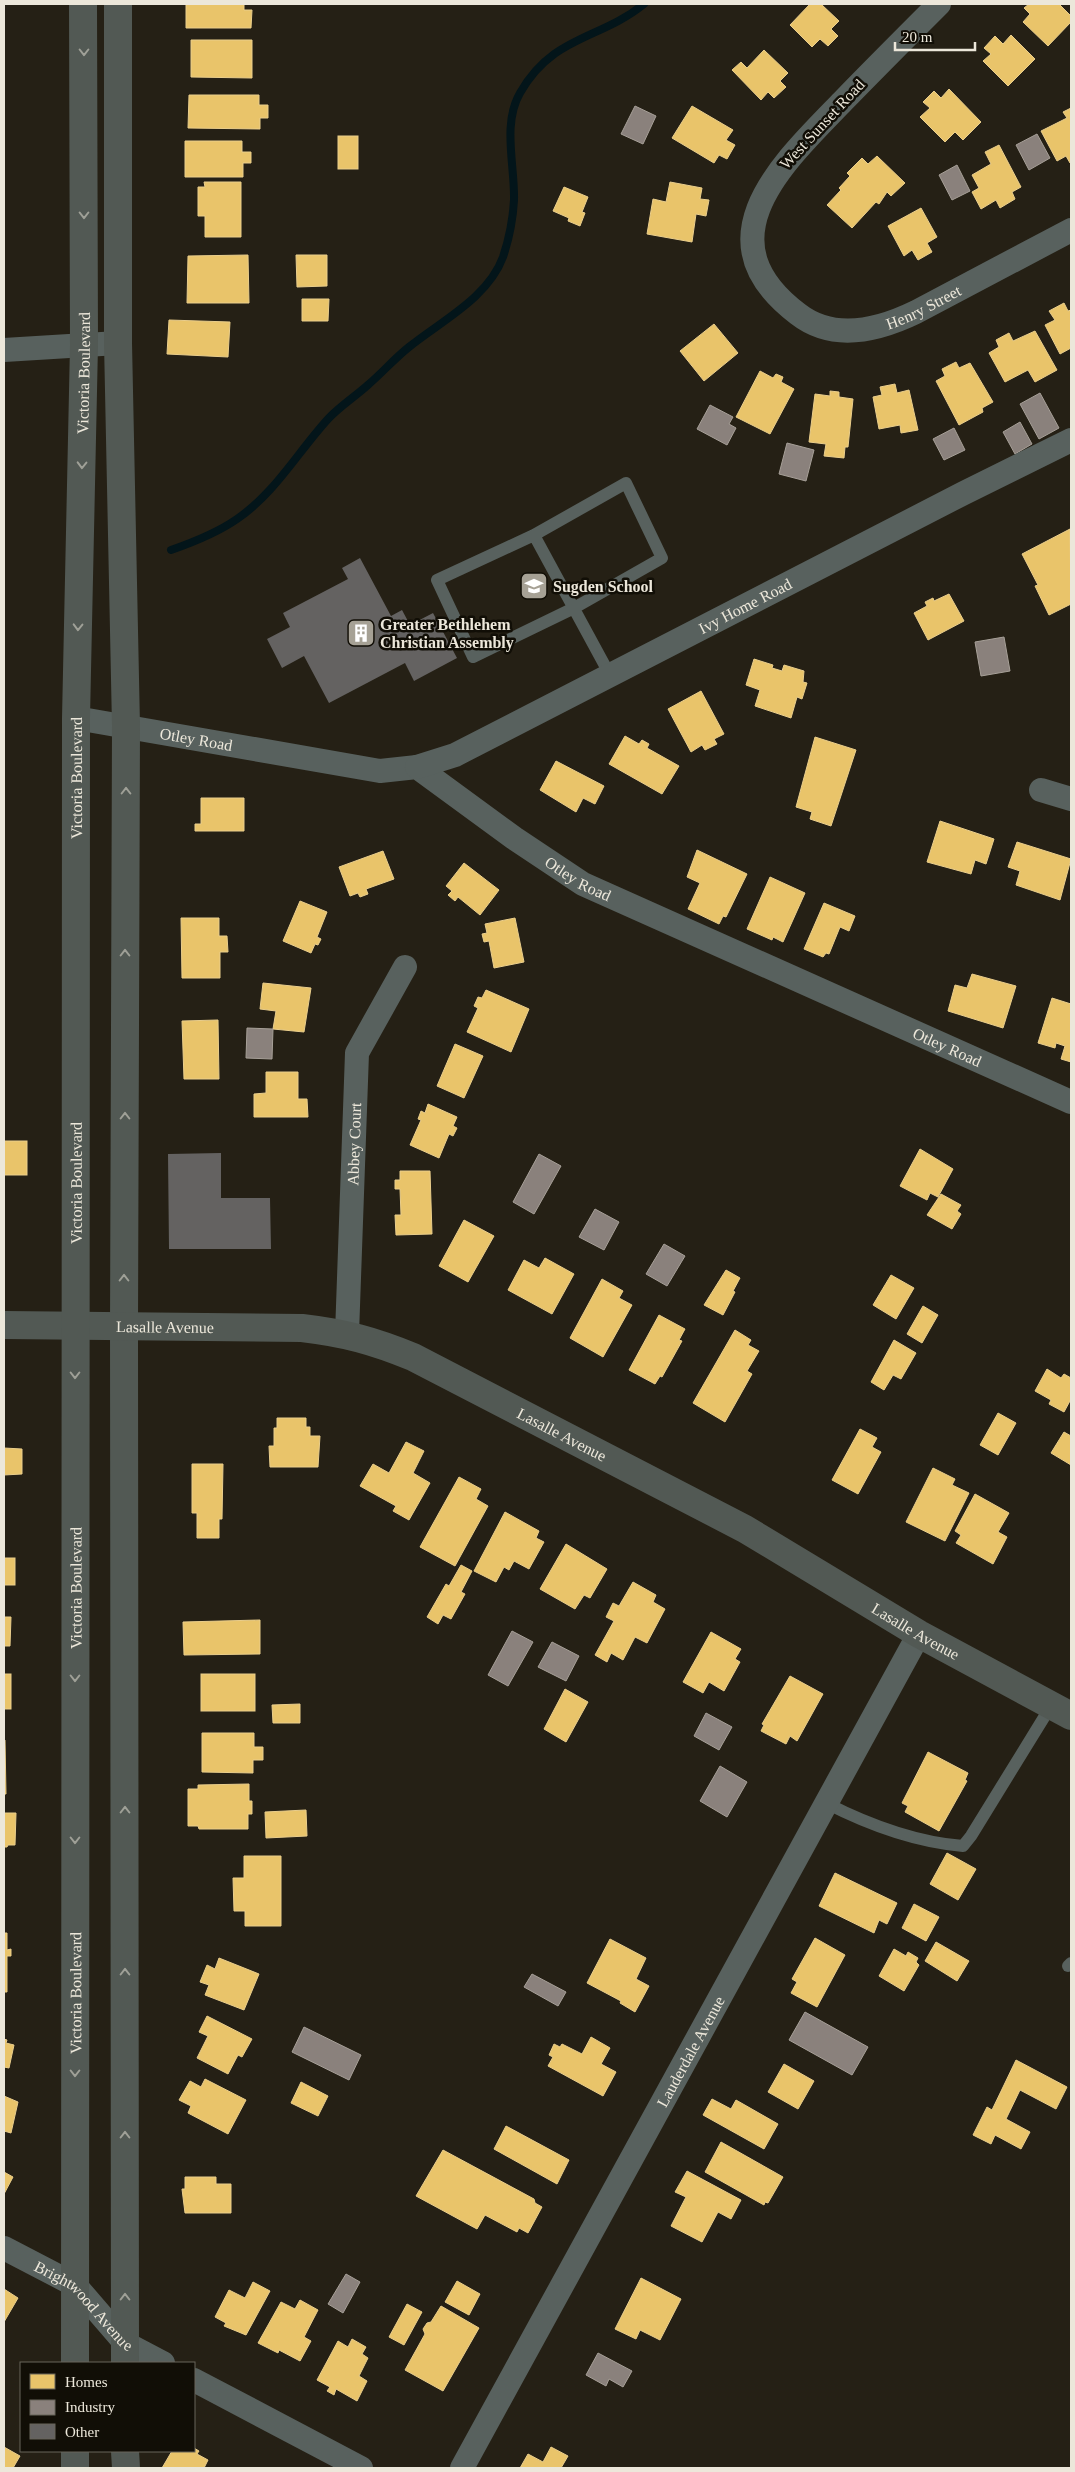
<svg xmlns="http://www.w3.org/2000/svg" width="1075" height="2472" viewBox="0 0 1075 2472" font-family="Georgia,serif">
<rect width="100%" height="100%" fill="#252015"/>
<g fill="#e9c46a" stroke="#eace8c">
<polygon points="186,4 244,4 244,10 252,10 251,28 186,28"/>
<polygon points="810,4 821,4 839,21 831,29 838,36 828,46 820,39 812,47 790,25"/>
<polygon points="1029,4 1059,4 1071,16 1071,22 1048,46 1023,22 1030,14 1024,8"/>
<polygon points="1011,35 1035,59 1008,86 983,61 991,54 984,48 995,36 1003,44"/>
<polygon points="191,40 252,40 252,78 191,77"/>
<polygon points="764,50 788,73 780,81 786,87 774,98 768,92 761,100 732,70 741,62 747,68"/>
<polygon points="949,89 981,122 963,140 955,132 945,142 920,117 930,108 923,102 934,91 941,98"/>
<polygon points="189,95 259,95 259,105 268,105 268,118 260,118 260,129 188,128"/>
<polygon points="692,106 733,130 726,140 735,145 727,159 719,155 714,163 672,138"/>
<polygon points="1071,108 1071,162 1070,163 1066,156 1057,161 1041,131 1067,118 1063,112"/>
<rect x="338" y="136" width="20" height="33"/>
<polygon points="185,141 242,141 242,152 251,152 251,163 243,163 243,177 185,177"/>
<polygon points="999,145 1021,187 1012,192 1015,199 1000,208 996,200 981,209 972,192 979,188 972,175 991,164 985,152"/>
<polygon points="877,156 905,183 891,196 887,192 879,204 876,202 852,228 827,205 841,190 839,188 850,176 847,173 862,158 868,164"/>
<polygon points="204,182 241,182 241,237 205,237 205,216 198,216 198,187 205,187"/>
<polygon points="670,182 702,188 700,199 709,200 706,216 696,214 692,242 647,234 653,199 666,202"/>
<polygon points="564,187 588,197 582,212 585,213 580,226 568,221 569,218 553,211"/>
<polygon points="921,208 937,237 927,243 932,252 918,260 912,250 904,256 888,226"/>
<polygon points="248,255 249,303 187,303 188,256"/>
<polygon points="296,255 327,255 327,286 297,287"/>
<polygon points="302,299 329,299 328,321 302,321"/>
<polygon points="1064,303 1068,311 1071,310 1071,348 1060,354 1045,325 1055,320 1049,311"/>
<polygon points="169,320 230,322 228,357 167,354"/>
<polygon points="714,324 738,353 704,381 680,351"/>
<polygon points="1035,331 1057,370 1035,382 1028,370 1005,382 989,353 999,347 996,340 1009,333 1013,341"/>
<polygon points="956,362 959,368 970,363 993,402 982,408 983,412 959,425 936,381 945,376 942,369"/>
<polygon points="760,371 773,378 776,374 783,377 781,382 794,389 770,434 736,417"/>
<polygon points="895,384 897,393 909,390 918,430 901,433 900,425 879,429 873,397 882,395 880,387"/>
<polygon points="830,391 839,392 839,397 853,399 848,447 845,447 844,458 824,456 826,444 809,442 815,394 830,396"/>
<polygon points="1070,529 1071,604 1049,615 1035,586 1038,585 1022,554"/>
<polygon points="949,594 964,621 928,640 914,613 927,606 925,602 933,598 934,601"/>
<polygon points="754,659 773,665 772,668 782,671 784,665 804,671 803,682 807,683 802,699 797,697 791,718 755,706 760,690 746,685"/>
<polygon points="701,691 724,734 714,739 717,744 705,750 702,745 691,752 668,709"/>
<polygon points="625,736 639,744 642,740 649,744 647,748 679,766 662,794 609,764"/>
<polygon points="815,737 856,750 831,826 810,819 812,812 796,807"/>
<polygon points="556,761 604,786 595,804 583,798 576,812 540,790"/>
<polygon points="201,798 244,798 244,831 195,831 195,824 201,824"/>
<polygon points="940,821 994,839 986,864 975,860 971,874 927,862"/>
<polygon points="1017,842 1071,859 1060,900 1016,885 1020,871 1008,867"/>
<polygon points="697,850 747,874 726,917 723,916 719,924 688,909 700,883 687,877"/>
<polygon points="383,851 394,879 366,889 368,894 360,897 358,893 350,896 339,867"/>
<polygon points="464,863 499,890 480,915 458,897 455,901 448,895 452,891 446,886"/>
<polygon points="770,877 805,893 783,942 773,937 772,940 747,929"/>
<polygon points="300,901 327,912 317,937 321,939 318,945 315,944 311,953 283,941"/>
<polygon points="824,903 855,916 849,931 840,927 829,954 826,953 823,957 804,949"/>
<polygon points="181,918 219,918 219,936 227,936 228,952 220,952 220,978 182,978"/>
<polygon points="515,918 524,962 494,968 489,941 484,942 482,934 487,933 485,924"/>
<polygon points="972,974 1016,986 1003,1028 948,1011 955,985 967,988"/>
<polygon points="263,983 311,988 304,1032 273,1029 276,1011 260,1009"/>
<polygon points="486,990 529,1009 511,1052 467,1032 478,1008 474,1006 478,997 482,998"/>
<polygon points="1052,998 1071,1004 1071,1062 1061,1059 1065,1046 1056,1043 1055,1048 1038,1043"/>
<polygon points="218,1020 219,1079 184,1079 182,1021"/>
<polygon points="455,1044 483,1056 464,1098 437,1086"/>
<polygon points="266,1072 298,1072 298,1099 307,1099 308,1117 254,1117 254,1094 266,1093"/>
<polygon points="428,1104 457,1117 453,1126 457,1128 453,1136 449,1134 439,1158 410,1145 421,1120 418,1119 421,1111 425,1113"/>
<rect x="4" y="1141" width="23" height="34"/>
<polygon points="920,1149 953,1169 938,1197 930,1193 927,1200 900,1186"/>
<polygon points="400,1171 430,1171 432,1234 396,1235 395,1215 401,1215 400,1189 395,1189 395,1180 400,1180"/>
<polygon points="941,1194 961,1205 957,1211 961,1214 952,1229 927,1215"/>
<polygon points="464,1220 494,1236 468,1282 439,1266"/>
<polygon points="545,1258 574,1274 552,1314 508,1290 524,1260 539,1268"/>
<polygon points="726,1270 740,1278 733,1291 735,1292 723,1315 704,1305"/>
<polygon points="891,1275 914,1288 896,1319 873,1305"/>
<polygon points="602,1279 623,1291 619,1298 632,1305 603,1357 570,1338"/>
<polygon points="923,1306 938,1315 922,1343 907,1334"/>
<polygon points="659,1315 685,1329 679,1340 682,1341 662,1377 660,1376 655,1384 629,1370"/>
<polygon points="735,1330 751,1340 748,1345 759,1351 747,1371 752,1374 725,1422 693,1403"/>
<polygon points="894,1340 916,1353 901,1379 893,1375 884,1390 871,1382"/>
<polygon points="1047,1369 1061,1378 1064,1374 1071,1378 1071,1399 1064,1412 1049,1404 1051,1400 1035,1391"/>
<polygon points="998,1413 1016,1423 998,1455 980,1445"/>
<polygon points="277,1418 306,1418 306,1427 310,1427 310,1436 320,1436 318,1467 270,1467 269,1446 274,1446 274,1428 277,1428"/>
<polygon points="860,1429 877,1438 872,1447 881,1452 858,1494 832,1480"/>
<polygon points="1064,1432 1071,1436 1071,1465 1051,1453"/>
<polygon points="406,1442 424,1451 413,1473 430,1483 409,1520 393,1511 396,1506 360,1486 373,1464 389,1473"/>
<polygon points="4,1448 22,1449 22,1474 4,1475"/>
<polygon points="192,1464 223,1464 222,1519 219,1519 219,1538 197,1538 197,1513 192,1513"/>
<polygon points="933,1468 955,1479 952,1485 969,1493 945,1541 906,1522"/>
<polygon points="459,1477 481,1489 476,1499 488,1506 455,1566 420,1547"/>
<polygon points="975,1494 1009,1513 998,1532 1007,1537 993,1564 956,1543 961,1535 955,1531"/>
<polygon points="505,1512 539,1531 536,1538 544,1542 529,1569 514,1561 509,1570 504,1567 496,1582 474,1571"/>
<polygon points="566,1544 607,1569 590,1598 584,1595 575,1609 540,1589"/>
<rect x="4" y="1558" width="11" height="27"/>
<polygon points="461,1565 472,1571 461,1592 465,1594 451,1619 443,1615 438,1624 427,1617 446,1584 449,1586"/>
<polygon points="633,1582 656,1595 653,1602 665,1609 647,1643 635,1637 623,1660 611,1653 607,1662 595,1655 614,1621 606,1617 613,1603 619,1606"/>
<polygon points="4,1617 11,1617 10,1646 4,1646"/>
<polygon points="260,1620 260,1654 184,1655 183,1622"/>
<polygon points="711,1632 741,1649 735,1659 740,1662 724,1691 709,1682 703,1693 683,1682"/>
<rect x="4" y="1674" width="7" height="35"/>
<rect x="201" y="1674" width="54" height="37"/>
<polygon points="790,1676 823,1694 797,1741 790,1736 786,1744 761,1731 764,1725 762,1724"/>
<polygon points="565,1689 588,1702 566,1742 544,1729"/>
<polygon points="300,1704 300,1723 273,1723 272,1705"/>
<polygon points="202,1733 254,1733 254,1747 263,1747 263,1760 253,1760 253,1773 202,1772"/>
<polygon points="4,1740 5,1740 6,1794 4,1794"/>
<polygon points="928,1752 968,1773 965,1780 967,1781 939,1831 905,1812 908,1806 902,1803"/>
<polygon points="249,1784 249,1801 252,1801 252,1814 248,1814 248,1829 199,1829 198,1826 188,1826 188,1789 198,1789 198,1785"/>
<polygon points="306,1810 307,1836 266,1838 265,1812"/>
<polygon points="4,1813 16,1813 15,1845 8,1845 7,1847 4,1847"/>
<polygon points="947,1853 976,1869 958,1900 930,1884"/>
<polygon points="244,1856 281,1856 281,1926 245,1926 245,1911 234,1911 233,1878 244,1878"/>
<polygon points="835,1873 897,1903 887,1924 879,1920 874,1933 819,1906"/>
<polygon points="914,1904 939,1917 926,1941 902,1928"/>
<polygon points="4,1933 7,1933 7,1950 11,1949 11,1956 7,1956 7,1992 4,1992"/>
<polygon points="815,1938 845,1955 817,2007 791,1993 797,1982 792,1979"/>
<polygon points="610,1939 646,1958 636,1979 649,1986 635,2012 620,2003 621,2001 587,1983"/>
<polygon points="936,1942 969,1961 957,1981 925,1961"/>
<polygon points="894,1949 906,1956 908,1952 918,1958 916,1962 919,1965 904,1991 879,1976"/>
<polygon points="219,1958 259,1974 244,2010 205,1995 209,1985 200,1982 207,1965 215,1969"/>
<polygon points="207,2016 252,2039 242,2057 238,2055 228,2074 197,2058 208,2036 199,2032"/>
<polygon points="591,2037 610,2048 601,2064 616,2072 603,2096 548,2066 553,2057 549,2055 554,2044 560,2047 562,2044 582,2054"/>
<polygon points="4,2039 7,2040 6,2043 14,2045 9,2068 4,2067"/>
<polygon points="1016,2060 1067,2087 1056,2109 1020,2090 1006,2119 1030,2132 1021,2149 995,2135 991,2144 973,2135 987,2107 992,2110"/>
<polygon points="784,2064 814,2081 798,2109 768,2092"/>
<polygon points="205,2079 246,2100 228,2134 188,2113 191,2106 179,2100 190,2081 201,2087"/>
<polygon points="301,2082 328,2096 318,2116 291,2103"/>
<polygon points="4,2096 18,2102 11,2133 4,2131"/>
<polygon points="712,2099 731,2109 736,2100 778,2124 764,2149 703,2115"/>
<polygon points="506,2126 569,2160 557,2184 494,2149"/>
<polygon points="721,2142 783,2177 768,2203 765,2202 764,2205 705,2172"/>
<polygon points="443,2150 534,2199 535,2203 542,2207 528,2233 519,2228 517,2232 485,2215 477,2229 416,2196"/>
<polygon points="687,2171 741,2200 731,2219 718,2212 702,2242 671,2226 686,2197 675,2192"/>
<polygon points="4,2172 13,2177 4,2194"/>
<polygon points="185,2177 216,2177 216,2184 231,2184 231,2213 185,2213 182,2189 185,2189"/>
<polygon points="641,2278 681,2299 660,2340 640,2330 636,2339 615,2329"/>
<polygon points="457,2281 480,2294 469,2315 445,2302"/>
<polygon points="253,2282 270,2291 246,2335 224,2326 226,2323 215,2317 229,2290 245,2298"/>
<polygon points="4,2289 18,2298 4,2322"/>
<polygon points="300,2300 318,2310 304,2337 311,2341 300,2361 279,2350 278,2353 258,2343 281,2302 295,2309"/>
<polygon points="407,2304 422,2312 404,2345 389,2337"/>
<polygon points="441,2306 479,2328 443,2391 405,2370 425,2334 423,2329 427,2323 431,2322"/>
<polygon points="352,2339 366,2347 362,2354 368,2358 359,2376 367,2381 357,2401 336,2389 334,2395 327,2391 330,2387 317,2380 338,2341 348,2347"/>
<polygon points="4,2447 20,2456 13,2468 4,2468"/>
<polygon points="551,2447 568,2456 561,2468 520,2468 528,2454 543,2462"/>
<polygon points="194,2448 199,2451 197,2454 208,2460 204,2468 162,2468 172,2451 194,2451"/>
</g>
<g fill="#8a817c" stroke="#a7a098">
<polygon points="635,106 656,116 643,144 621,134"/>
<polygon points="1037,134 1050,158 1029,170 1016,145"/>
<polygon points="957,165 970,191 952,200 939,175"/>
<polygon points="1040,393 1059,428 1039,439 1020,404"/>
<polygon points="710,405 733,417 729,424 736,428 727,445 697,429"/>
<polygon points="1020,422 1032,444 1015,454 1003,432"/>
<polygon points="954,428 965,450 944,460 933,439"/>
<polygon points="787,443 814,450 806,481 779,474"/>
<polygon points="1004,637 1010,671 981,676 975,642"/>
<polygon points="247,1028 273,1029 272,1059 246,1058"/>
<polygon points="539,1154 561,1166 534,1214 513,1202"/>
<polygon points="595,1209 619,1222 604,1250 579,1237"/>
<polygon points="664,1244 685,1256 667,1286 646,1274"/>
<polygon points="512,1631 533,1642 508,1686 488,1675"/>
<polygon points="552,1642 579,1656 566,1681 538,1667"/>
<polygon points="706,1713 732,1727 719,1750 694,1736"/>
<polygon points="720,1766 747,1782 727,1817 700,1801"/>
<polygon points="532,1974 566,1992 558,2006 524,1987"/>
<polygon points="805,2012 868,2047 852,2075 789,2040"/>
<polygon points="304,2027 361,2055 349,2080 292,2052"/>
<polygon points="346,2274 360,2282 343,2313 328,2304"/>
<polygon points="598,2353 632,2371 623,2387 609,2379 606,2386 586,2375"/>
</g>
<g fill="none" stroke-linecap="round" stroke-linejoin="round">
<path stroke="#03151a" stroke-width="8" d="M 171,550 C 194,542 217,533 237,519 C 276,492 297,453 328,419 C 340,406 356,396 369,384 C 383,372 395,358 409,347 C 441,321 488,298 503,257 C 509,239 513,218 514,200 C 515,166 502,124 520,93 C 553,35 600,40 644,4"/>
</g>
<g fill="#646261">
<polygon points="360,558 391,616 402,610 410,625 433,613 457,658 414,681 405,663 329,703 304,656 282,668 267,639 290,627 283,613 348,579 342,568"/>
<polygon points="221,1153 221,1198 270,1198 271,1249 169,1249 168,1154"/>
</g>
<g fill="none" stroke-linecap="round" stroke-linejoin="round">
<g stroke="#58615e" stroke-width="12">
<polyline points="534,535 437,580 473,657 574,608 662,558 626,483 534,535 610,675"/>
<path d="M 826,1803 C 869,1825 914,1842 963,1846 L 971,1836 L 1051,1706"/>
<polyline points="1068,1966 1071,1963"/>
</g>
<g stroke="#58615e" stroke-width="24">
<path id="s1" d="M 939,4 C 907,36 875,68 843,101 C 783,163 699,239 798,314 C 834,342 879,330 916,312 L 1071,230"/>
<polyline points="4,350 118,343"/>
<path id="s2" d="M 76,718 L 380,771 L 417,767 L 514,838 L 583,884 L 1071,1102"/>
<path id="s3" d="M 417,767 L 455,755 L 964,493 L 1071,440"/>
<polyline points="1041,790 1071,799"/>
<path id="s4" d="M 347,1334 L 357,1053 L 405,967"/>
<path id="s5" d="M 4,2248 L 75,2285 L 125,2343 L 163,2363"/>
<polyline points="194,2380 361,2468"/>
<path id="s6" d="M 462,2468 L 919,1634"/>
</g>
<g stroke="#525954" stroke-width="28">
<polyline points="118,4 118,343 126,726 124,1327 125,2363"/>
<path id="s7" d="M 4,1325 L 302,1328 C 345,1333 374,1341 413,1357 L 745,1529 L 919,1634 L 1071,1716"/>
<path id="s8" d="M 75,2363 L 76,718 L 84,345 L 83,4"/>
<polyline points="125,2451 126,2468"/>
<polyline points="75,2468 75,2451"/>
</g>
</g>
<defs><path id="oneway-chevron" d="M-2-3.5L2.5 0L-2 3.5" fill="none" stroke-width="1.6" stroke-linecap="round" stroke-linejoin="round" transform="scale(1.25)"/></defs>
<g stroke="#9fa097">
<use href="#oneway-chevron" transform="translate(84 52) rotate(90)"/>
<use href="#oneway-chevron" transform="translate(84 215) rotate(90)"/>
<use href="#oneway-chevron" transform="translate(82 465) rotate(91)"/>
<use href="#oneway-chevron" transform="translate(78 627) rotate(91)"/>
<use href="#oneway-chevron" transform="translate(126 791) rotate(-90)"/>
<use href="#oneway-chevron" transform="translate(125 953) rotate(-90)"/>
<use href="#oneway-chevron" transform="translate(125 1116) rotate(-90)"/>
<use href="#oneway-chevron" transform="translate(124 1278) rotate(-90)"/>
<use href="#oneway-chevron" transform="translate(75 1375) rotate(90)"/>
<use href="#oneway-chevron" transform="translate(75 1678) rotate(90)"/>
<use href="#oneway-chevron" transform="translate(125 1810) rotate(-90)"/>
<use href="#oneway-chevron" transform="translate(75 1840) rotate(90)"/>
<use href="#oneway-chevron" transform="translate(125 1972) rotate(-90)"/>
<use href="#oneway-chevron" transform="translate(75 2073) rotate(90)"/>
<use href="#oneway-chevron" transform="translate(125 2135) rotate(-90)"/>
<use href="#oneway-chevron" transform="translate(125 2297) rotate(-90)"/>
</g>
<defs>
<g id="school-square" transform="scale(1.4375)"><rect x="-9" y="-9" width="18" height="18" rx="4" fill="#a6a195" stroke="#110e06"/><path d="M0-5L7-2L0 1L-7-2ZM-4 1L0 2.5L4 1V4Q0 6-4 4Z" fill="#fff"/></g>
<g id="building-square" transform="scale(1.4375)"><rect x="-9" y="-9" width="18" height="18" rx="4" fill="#a6a195" stroke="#110e06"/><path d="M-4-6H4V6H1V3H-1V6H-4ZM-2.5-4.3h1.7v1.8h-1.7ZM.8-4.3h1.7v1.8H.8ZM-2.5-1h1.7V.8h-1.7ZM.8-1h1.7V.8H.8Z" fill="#fff"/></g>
</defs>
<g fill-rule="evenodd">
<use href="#school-square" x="534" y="586"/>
<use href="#building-square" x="361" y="633"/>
</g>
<g text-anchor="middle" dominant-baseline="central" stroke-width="5" stroke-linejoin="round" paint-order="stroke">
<g font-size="16" fill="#ece7da" stroke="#110e06">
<text transform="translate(822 124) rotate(-47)">West Sunset Road</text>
<text stroke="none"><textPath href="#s1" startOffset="530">Henry Street</textPath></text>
<text stroke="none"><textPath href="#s8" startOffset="1990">Victoria Boulevard</textPath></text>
<text stroke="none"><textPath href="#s3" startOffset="366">Ivy Home Road</textPath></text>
<text stroke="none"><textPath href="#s2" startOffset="122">Otley Road</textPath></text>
<text stroke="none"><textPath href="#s8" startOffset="1585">Victoria Boulevard</textPath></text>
<text stroke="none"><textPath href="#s2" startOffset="542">Otley Road</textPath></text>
<text stroke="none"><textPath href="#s2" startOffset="948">Otley Road</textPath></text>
<text stroke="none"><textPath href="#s4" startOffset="190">Abbey Court</textPath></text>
<text stroke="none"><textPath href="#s8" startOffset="1180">Victoria Boulevard</textPath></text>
<text stroke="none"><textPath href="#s7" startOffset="161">Lasalle Avenue</textPath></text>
<text stroke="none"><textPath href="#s7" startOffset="581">Lasalle Avenue</textPath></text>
<text stroke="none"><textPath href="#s8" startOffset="775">Victoria Boulevard</textPath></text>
<text stroke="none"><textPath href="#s7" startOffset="986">Lasalle Avenue</textPath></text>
<text stroke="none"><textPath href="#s8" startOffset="370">Victoria Boulevard</textPath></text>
<text stroke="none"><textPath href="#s6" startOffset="475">Lauderdale Avenue</textPath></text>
<text stroke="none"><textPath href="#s5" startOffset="100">Brightwood Avenue</textPath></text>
</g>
<g font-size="16" font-weight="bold" fill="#ece7da" stroke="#110e06" text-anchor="start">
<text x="553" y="586">Sugden School</text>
<text x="380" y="624">Greater Bethlehem<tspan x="380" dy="18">Christian Assembly</tspan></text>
</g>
</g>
<rect width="1075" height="2472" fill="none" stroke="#ece7da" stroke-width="10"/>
<rect x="20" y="2362" width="175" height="90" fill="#110e06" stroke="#69655b"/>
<rect x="30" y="2374" width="25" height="15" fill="#e9c46a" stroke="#69655b"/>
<text x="65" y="2387" font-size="15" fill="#ece7da">Homes</text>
<rect x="30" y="2400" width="25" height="15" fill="#8a817c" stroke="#69655b"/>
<text x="65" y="2412" font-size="15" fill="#ece7da">Industry</text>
<rect x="30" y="2424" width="25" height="15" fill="#646261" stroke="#69655b"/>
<text x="65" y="2437" font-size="15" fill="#ece7da">Other</text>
<path d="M895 42v8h80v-8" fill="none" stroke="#ece7da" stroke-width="2.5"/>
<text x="902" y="42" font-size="15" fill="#ece7da" stroke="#110e06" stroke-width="4" paint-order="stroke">20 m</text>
</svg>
